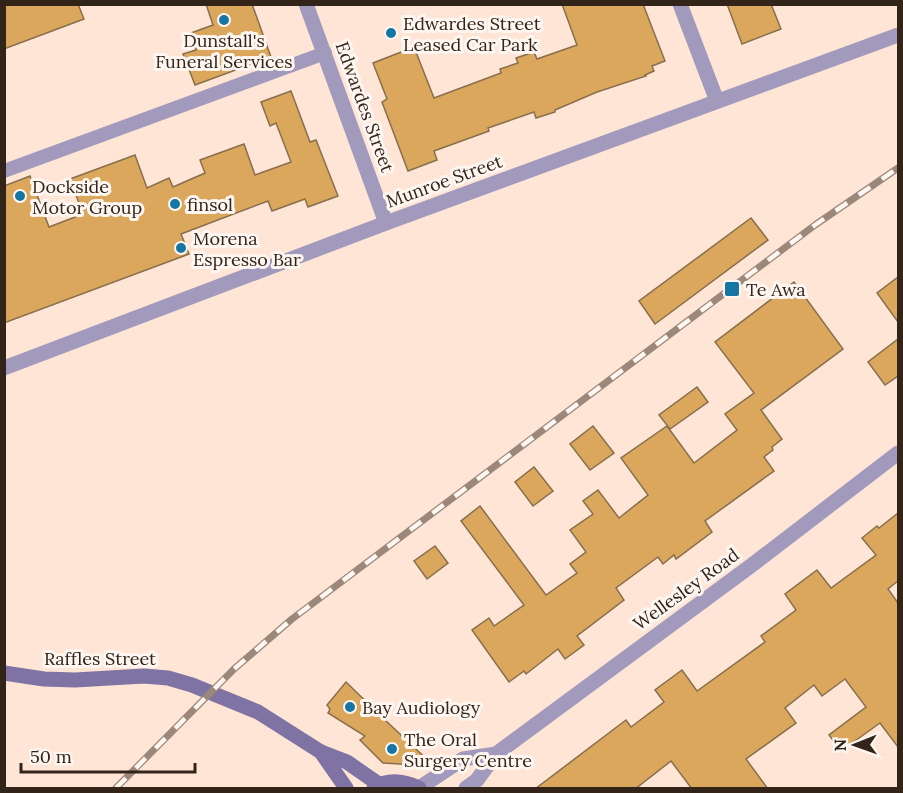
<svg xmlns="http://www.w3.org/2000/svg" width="903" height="793" viewBox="0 0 903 793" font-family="Lora,serif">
<rect width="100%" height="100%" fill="#fee5d6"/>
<g fill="#daa75c" stroke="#876f4d" stroke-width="1.5">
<polygon points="4,4 78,4 84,19 4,49"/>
<polygon points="206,4 252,4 271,57 195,85 183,54 196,50 191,33 213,25"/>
<polygon points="562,4 643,4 665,61 652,66 654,71 645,75 646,76 597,92 555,110 555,112 536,118 534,112 488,128 489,131 434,151 437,160 408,171 382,102 387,99 373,63 414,47 434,98 501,73 500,69 518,63 516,58 534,52 537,59 577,45"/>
<polygon points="727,4 771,4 781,29 742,44"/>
<polygon points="291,91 310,142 316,140 338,196 308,207 305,199 272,211 268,201 181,234 189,254 4,323 4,186 30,176 49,227 83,214 70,179 135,155 147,188 169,178 173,187 205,173 200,160 244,144 255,175 291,162 276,123 270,126 261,102"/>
<polygon points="751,218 768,240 655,324 639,301"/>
<polygon points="898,277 898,322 877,293"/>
<polygon points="794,282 843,349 761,410 782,439 772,447 773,450 764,457 774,471 705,521 712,532 676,559 674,555 663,564 658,557 616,588 624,600 577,636 584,645 565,659 558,649 526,674 524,671 509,682 472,630 489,618 494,626 524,605 461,521 480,506 546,595 577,573 570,564 586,552 570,530 593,514 583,501 598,490 619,518 648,495 621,458 667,426 694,463 737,430 725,414 754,393 715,342"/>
<polygon points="898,339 898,376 885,385 868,362"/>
<polygon points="697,387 708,402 670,429 659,415"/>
<polygon points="593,426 614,453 590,470 570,444"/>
<polygon points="534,467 553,491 533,506 515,482"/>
<polygon points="898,513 898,581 888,589 898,603 898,747 880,723 841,751 829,735 866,707 845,679 822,696 814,685 785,708 796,723 746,759 768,789 692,789 671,761 635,789 535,789 626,720 631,727 664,702 655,690 682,670 697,691 765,642 761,636 796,610 785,594 817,570 831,588 876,555 862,538 877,526 879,528"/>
<polygon points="435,546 448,563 427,579 414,561"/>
<polygon points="346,682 384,719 434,766 383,763 360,740 365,736 328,713 330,709 327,705"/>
</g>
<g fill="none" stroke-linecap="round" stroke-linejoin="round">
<polyline stroke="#a29abc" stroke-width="14" points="4,171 325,53"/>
<g stroke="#a29abc" stroke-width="15">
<polyline points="306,4 386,223"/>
<polyline points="680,4 717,101"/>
</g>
<g stroke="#a29abc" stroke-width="15">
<polyline points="4,368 386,223 898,35"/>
<polyline points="419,788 463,759 496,754"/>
<polyline points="466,788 477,780 496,754 752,565 898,453"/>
</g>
<g stroke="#7f73a4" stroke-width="15">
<polyline points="4,673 44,679 75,680 144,676 168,678 192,685 258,712 321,752 347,762 380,785"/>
<polyline points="321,752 346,788"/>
<path d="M 374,788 C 389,778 404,781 419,788"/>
</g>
<g stroke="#9c887b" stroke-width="7">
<polyline id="rail" points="116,788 234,669 292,619 815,225 898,168"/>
</g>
<use href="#rail" stroke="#fef6f1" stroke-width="4.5" stroke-dasharray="14" stroke-linecap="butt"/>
</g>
<g fill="#1576a3" stroke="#fef6f1" stroke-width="2">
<circle cx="224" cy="20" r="6"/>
<circle cx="391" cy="33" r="6"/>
<circle cx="20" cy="196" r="6"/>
<circle cx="175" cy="204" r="6"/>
<circle cx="181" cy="248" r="6"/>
<rect x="724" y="281" width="16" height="16" rx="3"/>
<circle cx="350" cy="707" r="6"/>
<circle cx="392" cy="749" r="6"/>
</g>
<g text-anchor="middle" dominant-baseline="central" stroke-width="6" stroke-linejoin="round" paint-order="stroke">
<g font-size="18" fill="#33241a" stroke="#fef6f1" text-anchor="start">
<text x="403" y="23">Edwardes Street<tspan x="403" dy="21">Leased Car Park</tspan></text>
<text x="224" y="40" text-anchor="middle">Dunstall's<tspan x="224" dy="21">Funeral Services</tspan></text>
<text x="32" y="186">Dockside<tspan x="32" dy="21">Motor Group</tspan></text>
<text x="187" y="204">finsol</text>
<text x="193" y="238">Morena<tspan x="193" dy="21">Espresso Bar</tspan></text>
<text x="746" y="289">Te Awa</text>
<text x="362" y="707">Bay Audiology</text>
<text x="404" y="739">The Oral<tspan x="404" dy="21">Surgery Centre</tspan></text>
</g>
<g font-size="18" fill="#33241a" stroke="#fef6f1">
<text transform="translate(365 107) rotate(70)">Edwardes Street</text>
<text transform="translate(444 181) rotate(-20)">Munroe Street</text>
<text transform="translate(686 589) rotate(-36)">Wellesley Road</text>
<text x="100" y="658">Raffles Street</text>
</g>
</g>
<rect width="903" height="793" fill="none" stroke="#33241a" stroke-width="12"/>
<g transform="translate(855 745) rotate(269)" stroke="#fef6f1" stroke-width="4.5" paint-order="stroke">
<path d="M0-4.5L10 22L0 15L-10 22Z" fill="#33241a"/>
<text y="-9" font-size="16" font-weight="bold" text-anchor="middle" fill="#33241a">N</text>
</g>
<path d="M21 763v9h174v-9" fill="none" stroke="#33241a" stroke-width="3"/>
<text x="30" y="763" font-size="18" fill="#33241a" stroke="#fef6f1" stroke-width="4.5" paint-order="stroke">50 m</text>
</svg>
